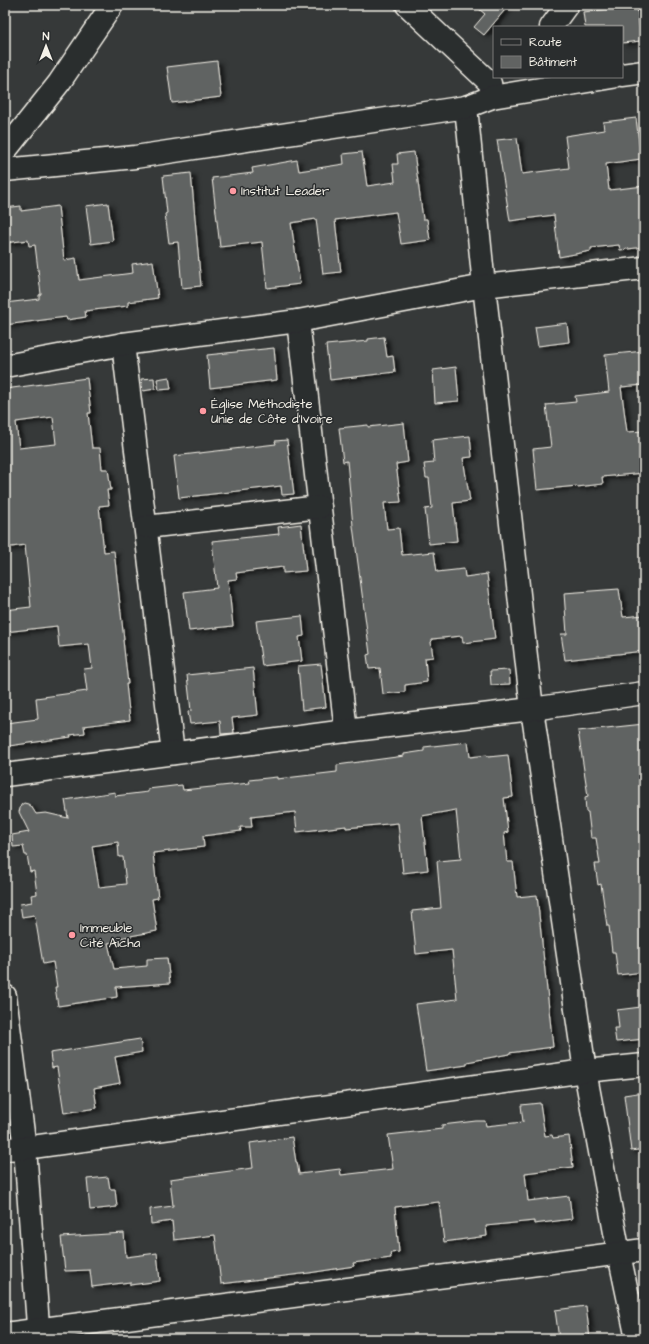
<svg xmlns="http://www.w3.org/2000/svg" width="649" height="1344" viewBox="0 0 649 1344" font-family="'Architects Daughter',sans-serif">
<defs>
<filter id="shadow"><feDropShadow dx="4.5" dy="2.5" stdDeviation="2" flood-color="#0009"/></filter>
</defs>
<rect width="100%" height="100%" fill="#363939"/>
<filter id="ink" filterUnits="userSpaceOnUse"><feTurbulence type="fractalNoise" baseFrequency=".025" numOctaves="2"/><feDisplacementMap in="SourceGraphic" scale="8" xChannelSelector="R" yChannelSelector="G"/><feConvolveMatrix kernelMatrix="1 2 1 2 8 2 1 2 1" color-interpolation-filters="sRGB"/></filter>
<g filter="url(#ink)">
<g fill="#616362" stroke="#f4f1e8" fill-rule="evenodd" filter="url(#shadow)">
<polygon points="474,5 509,5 484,35 474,27 485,14"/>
<polygon points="637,6 641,41 622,43 622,27 585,27 583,12"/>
<polygon points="217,61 221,97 172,103 167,67"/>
<polygon points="636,118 641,159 606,164 609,190 644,186 644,247 620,250 619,245 591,248 591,251 559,257 554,215 510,221 497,140 517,138 522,174 569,168 565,136 604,130 603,122"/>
<polygon points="362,152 367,186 395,182 393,164 398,164 397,154 414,152 423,219 427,219 430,240 401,244 396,212 335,220 341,272 323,274 316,219 291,223 300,284 267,288 262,242 220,247 212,178 253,173 252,168 297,160 299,171 344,164 343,154"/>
<polygon points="191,173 201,286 182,288 178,242 169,243 165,214 167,213 163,176"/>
<polygon points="108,203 113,241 91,244 86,206"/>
<polygon points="21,206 21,211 58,206 64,260 76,258 79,280 133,273 132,264 153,261 158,298 128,302 128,306 85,311 86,317 67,320 66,317 5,325 5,303 39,299 39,295 41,294 35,245 29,246 28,240 5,243 5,208"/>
<polygon points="567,323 569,342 538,346 535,327"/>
<polygon points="384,337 387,357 393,356 395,372 330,380 326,345 368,341 368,339"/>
<polygon points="274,348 277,380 210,388 207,355"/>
<polygon points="644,351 644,385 621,387 627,432 644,431 644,473 602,477 603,484 577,487 577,486 537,490 533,449 551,447 546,405 576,402 575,396 609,392 605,355"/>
<polygon points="456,367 459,401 435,403 433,370"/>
<polygon points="169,377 171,389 159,390 157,379"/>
<path d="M 87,378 L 91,413 L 88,413 L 92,448 L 100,448 L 102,469 L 108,469 L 111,490 L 107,490 L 109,505 L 99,506 L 104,552 L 114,551 L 124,640 L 123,640 L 128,684 L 126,684 L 130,720 L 84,726 L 85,733 L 70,735 L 71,737 L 9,746 L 6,723 L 38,719 L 36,698 L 87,691 L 84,669 L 92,668 L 89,644 L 59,647 L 57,626 L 5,632 L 5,610 L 31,607 L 25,545 L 5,548 L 5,389 ZM 53,417 L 56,444 L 19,448 L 16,422 Z"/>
<polygon points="154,378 155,389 143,391 141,379"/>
<polygon points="404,423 408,462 396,464 401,502 384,503 387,529 399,528 402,555 434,552 437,572 464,569 465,577 487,574 495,639 463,643 462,636 432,639 432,641 431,642 433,657 425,658 427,682 405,685 405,692 383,694 380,668 369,669 367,655 370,654 353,526 347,461 343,462 339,428 368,425 368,427"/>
<polygon points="470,436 472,457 463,458 470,501 453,503 457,541 429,544 425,509 432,508 429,478 426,478 424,464 434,463 432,440"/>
<polygon points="287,440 294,494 282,495 281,486 179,498 174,456 276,444 275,441"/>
<polygon points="301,524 306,571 283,573 283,567 236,573 237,579 228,580 233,626 189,631 184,592 217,588 212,541 279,534 278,527"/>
<polygon points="619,589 623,617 644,615 644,651 565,660 561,634 567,634 564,593"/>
<polygon points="302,616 304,636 299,637 302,661 262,666 256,621"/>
<polygon points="321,664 326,707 302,710 298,666"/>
<polygon points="253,668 258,715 232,718 234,733 221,734 220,721 190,724 188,712 191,711 187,675"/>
<polygon points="509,670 510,684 491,685 490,671"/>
<polygon points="644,724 644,972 618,975 615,952 612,952 609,926 607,926 601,884 598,885 595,864 600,864 596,838 591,838 588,812 586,812 585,797 588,796 578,731"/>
<path d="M 468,742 L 470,757 L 487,755 L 488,757 L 508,755 L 513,797 L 504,798 L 508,832 L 504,833 L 507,862 L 513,862 L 517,897 L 537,895 L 553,1047 L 509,1053 L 509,1054 L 467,1062 L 467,1065 L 426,1071 L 416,1004 L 457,999 L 452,950 L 416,954 L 412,911 L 441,908 L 437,861 L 461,859 L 456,810 L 422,816 L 428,870 L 403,873 L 398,823 L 346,828 L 346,826 L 297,832 L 295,812 L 251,817 L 252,827 L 240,827 L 241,831 L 203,836 L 204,847 L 153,853 L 158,898 L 152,899 L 157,931 L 120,938 L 120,941 L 108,943 L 114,969 L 147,966 L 147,959 L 167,958 L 170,983 L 116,987 L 117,997 L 58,1006 L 55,987 L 57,987 L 53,962 L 43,964 L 35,917 L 34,915 L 22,917 L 20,904 L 32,902 L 31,895 L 37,894 L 34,871 L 30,872 L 27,855 L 25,855 L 23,846 L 13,847 L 12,835 L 29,832 L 19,812 L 21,805 L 24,803 L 28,804 L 31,806 L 36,814 L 46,813 L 68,818 L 65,800 L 115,792 L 115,796 L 148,792 L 148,789 L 182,785 L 183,790 L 250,783 L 249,780 L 277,777 L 277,779 L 337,772 L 337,765 L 404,756 L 404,754 L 424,751 L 424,747 ZM 118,842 L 119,857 L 123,857 L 126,884 L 99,887 L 92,846 Z"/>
<polygon points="641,1007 643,1021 644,1020 644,1039 616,1042 614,1028 619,1028 617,1010"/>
<polygon points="140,1039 142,1052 115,1057 120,1083 94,1088 97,1108 64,1113 57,1067 52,1068 50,1053"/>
<polygon points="644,1092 644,1149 631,1151 624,1095"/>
<polygon points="540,1103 545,1136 552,1135 553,1138 569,1136 573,1167 525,1173 528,1201 569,1196 572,1219 534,1224 534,1221 486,1226 487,1236 444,1242 439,1202 395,1207 399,1252 390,1253 391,1258 353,1263 354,1266 309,1273 221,1284 215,1235 174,1240 172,1221 151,1224 150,1209 173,1206 170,1179 253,1168 250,1143 292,1137 296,1162 297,1162 299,1174 340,1169 341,1175 393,1169 388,1135 442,1129 442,1125 476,1121 485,1121 486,1126 523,1122 521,1105"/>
<polygon points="108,1177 110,1189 115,1189 117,1207 90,1210 87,1179"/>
<polygon points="124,1233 126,1257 157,1253 160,1281 130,1285 130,1282 92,1287 90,1270 65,1271 61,1237"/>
<polygon points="586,1306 590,1339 559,1339 555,1310"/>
</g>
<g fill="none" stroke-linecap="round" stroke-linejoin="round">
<g stroke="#f4f1e8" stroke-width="25">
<g id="minor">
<polyline points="407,5 490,83 492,97"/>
<polyline points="551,27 567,5"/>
<polyline points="622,75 644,72"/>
<polyline points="466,107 484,286 532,709 585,1071 619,1254 637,1339"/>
<polyline points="5,151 59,83 112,5"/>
<polyline points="5,170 135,157 466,107 492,97 612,77"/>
<polyline points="298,321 346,731"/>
<polyline points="123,344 173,753"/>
<polyline points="5,366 123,344 298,321 484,286 644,268"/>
<polyline points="146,527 320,507"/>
<polyline points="5,775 346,731 532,709 644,693"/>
<polyline points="5,996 25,1148 39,1339"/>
<polyline points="5,1149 25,1148 585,1071 644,1065"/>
<polyline points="5,1334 644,1250"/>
</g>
</g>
<use href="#minor" stroke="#2a2d2e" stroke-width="22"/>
</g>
</g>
<g fill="#ff9aa2" stroke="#2a2d2e" stroke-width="1.5">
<circle cx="233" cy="191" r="4"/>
<circle cx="203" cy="411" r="4"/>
<circle cx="72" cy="935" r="4"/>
</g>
<g text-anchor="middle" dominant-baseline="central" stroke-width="3" stroke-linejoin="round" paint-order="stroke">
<g font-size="13" fill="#f4f1e8" stroke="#2a2d2e" text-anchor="start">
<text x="241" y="191">Institut Leader</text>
<text x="211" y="404">Église Méthodiste<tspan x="211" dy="15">Unie de Côte d'Ivoire</tspan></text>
<text x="80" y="928">Immeuble<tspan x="80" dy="15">Cité Aïcha</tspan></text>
</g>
</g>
<rect width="649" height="1344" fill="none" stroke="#2a2d2e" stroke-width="20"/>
<rect x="10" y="10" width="629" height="1324" fill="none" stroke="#f4f1e8" stroke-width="1.5" filter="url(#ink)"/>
<rect x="493" y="26" width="130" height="52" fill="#2a2d2e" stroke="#7b7b78"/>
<rect x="501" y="39" width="20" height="6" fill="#2a2d2e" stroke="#7b7b78"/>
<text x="529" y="46" font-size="12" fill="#f4f1e8">Route</text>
<rect x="501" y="56" width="20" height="12" fill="#616362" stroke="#7b7b78"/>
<text x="529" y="66" font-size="12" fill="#f4f1e8">Bâtiment</text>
<g transform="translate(46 46)" stroke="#2a2d2e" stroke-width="3" paint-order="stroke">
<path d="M0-3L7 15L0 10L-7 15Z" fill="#f4f1e8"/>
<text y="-6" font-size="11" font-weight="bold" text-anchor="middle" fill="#f4f1e8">N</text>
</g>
</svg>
